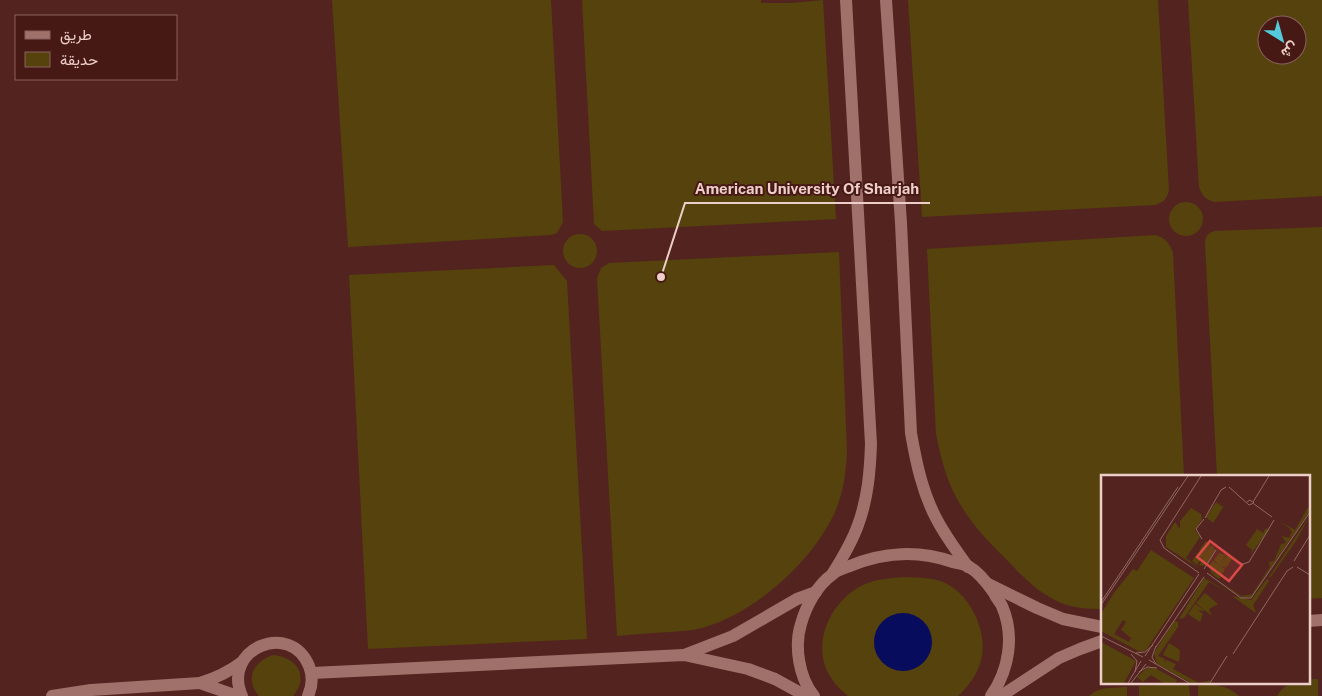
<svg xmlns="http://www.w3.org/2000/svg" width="1322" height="696" viewBox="0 0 1322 696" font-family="'Public Sans',Vazirmatn,sans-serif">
<rect width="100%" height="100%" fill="#53241f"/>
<g fill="#55420d" fill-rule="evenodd">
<polygon points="332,0 551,0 563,222 557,233 551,235 348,247"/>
<polygon points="582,0 761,0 761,3 793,3 823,0 836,219 602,231 594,224"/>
<path d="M 908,0 L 1158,0 L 1169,190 C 1167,199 1163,203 1154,205 L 922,217 Z"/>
<path d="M 1188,0 L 1322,0 L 1322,196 L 1215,202 C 1206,200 1202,196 1199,187 ZM 1267,25 L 1297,25 L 1297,55 L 1267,55 Z"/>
<circle cx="1186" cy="219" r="17"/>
<path d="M 1322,227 L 1322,598 L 1308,599 L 1308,476 L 1217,476 L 1205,244 C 1205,236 1208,233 1215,231 Z"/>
<circle cx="580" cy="251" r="17"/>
<path d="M 1156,235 C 1165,238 1170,243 1173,253 L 1184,476 L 1102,476 L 1102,609 C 1088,609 1074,608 1061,603 C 1038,593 1022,576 1005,558 C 982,536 961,512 949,482 C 943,466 939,450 936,434 L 927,249 Z"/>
<path d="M 839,252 L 847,451 C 846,471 844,489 837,507 C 816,560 749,620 693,630 C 686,631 678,631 670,632 C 653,633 635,634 617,636 L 597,278 L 601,268 L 609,263 Z"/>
<polygon points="554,265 567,281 587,639 368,649 349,275"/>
<path d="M 905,577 C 920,578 936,577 949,585 C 962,593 970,604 976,617 C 989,648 983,673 958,696 L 848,696 C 842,691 836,686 832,679 C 809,646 830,601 863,585 C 876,579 890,578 905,577 ZM 882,622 L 878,658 C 872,644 873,634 882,622 Z"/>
<path d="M 273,655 C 296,657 310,676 293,696 L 259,696 C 244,679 254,661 273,655 Z"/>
<path d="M 1308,679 L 1318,679 L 1318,696 L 1277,696 C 1286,682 1293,682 1308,682 Z"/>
<polygon points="1189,684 1190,696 1139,696 1139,686"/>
<path d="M 1198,684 C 1214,684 1227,685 1239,696 L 1198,696 Z"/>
<path d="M 1127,687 L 1127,696 L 1089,696 C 1100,686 1113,688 1127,687 Z"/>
</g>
<circle fill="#070c5d" cx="903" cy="642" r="29"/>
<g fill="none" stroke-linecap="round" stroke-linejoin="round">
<g stroke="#a0706a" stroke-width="12">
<path d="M 886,0 L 901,223 L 911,433 C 916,462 922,491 936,518 C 945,536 957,551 968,567"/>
<path d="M 833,573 C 843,557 852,542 858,525 C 868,498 870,471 871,444 L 846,0"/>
<polyline points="988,584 1037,608 1063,619 1102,627"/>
<polyline points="1308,621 1322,620"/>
<polyline points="684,655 733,636 797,599 816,592"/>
<polyline points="312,673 684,655 748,669 775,679 806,696"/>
<polyline points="200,683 237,696"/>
<path d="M 52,696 L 91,690 L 200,683 C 216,678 229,672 242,662"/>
<path d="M 242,696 C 221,649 290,620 309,666 C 313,676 312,687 308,696"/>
<path d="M 814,696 C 799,678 794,646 801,624 C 806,606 817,585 833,574 C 837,570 844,568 850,566 C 883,552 919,550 953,562 C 958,563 963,564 968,566 C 978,572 988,584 994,593 C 996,598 1000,602 1002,606 C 1015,636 1009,670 991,696"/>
<polyline points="1001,696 1059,658 1080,649 1102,641"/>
</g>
</g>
<g transform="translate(1101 475)">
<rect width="209" height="209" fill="#53241f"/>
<path d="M 115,27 L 122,32 L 125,28 L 112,48 L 105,42 ZM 207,32 L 209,36 L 150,122 L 142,123 L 107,99 L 141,121 L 151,119 L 169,92 L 168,87 L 173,86 L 180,69 L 185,68 L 181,61 L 188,63 L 192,58 L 188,62 L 191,57 L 188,53 L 178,46 L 194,55 ZM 90,33 L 100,39 L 101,44 L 94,55 L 99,62 L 85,83 L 99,94 L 65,72 L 65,61 L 74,47 L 79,54 L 79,46 ZM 209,40 L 195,66 L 169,103 L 168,102 ZM 165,53 L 168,55 L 149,80 L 151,75 L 145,70 L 156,54 L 162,58 ZM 105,66 L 110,70 L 104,79 L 111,70 L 114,75 L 110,84 L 104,80 L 110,84 L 106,90 L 98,91 L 103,80 L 96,90 L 91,86 L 98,76 L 103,79 L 98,75 ZM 50,75 L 93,103 L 45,175 L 39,177 L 0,156 L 0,139 L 13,118 L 32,94 L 36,96 ZM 22,145 L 25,147 L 20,155 L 30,163 L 28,167 L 13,159 ZM 118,78 L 125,80 L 119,89 L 126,80 L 131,84 L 125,93 L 119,90 L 124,94 L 118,104 L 112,100 L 119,90 L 111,100 L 108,91 L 112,86 L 118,90 L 113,85 ZM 103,103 L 131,119 L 108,107 L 83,143 L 78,144 ZM 166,104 L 168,106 L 152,130 L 155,138 L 131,121 L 150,125 ZM 104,118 L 117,129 L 108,134 L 111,141 L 95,128 ZM 94,129 L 105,136 L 97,135 L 102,139 L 99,147 L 87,139 ZM 73,146 L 77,147 L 77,152 L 57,181 L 64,184 L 63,188 L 65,185 L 75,189 L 72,194 L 98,208 L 110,205 L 108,208 L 90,208 L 56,189 L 53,178 ZM 0,167 L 35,186 L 23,208 L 0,208 ZM 68,168 L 79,175 L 78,187 L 62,180 ZM 46,193 L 54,193 L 76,205 L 74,208 L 62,208 L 50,200 L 42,207 L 36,202 Z" fill="#55420d" fill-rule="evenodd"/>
<path fill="none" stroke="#916863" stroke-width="1" d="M 128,12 L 148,30 L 153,28 L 149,25 L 146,27M 152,27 L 168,1M 153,29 L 171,42M 104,43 L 120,15 L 125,12M 101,64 L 95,54 L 103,44M 134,86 L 142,89 L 148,87 L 173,45M 193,86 L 209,60M 196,92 L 209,100M 103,94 L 115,75M 98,98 L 63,73 L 59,65 L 100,1M 106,98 L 140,123 L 150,123 L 209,37M 0,127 L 77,12M 0,130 L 87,1M 0,161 L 42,182M 55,172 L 103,102M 35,178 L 44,177 L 52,170M 30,179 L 36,186 L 34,197M 132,179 L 186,96 L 192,92M 44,181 L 98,99M 48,185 L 88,208M 55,189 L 51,182 L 55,171M 38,197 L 46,192 L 56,193M 27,208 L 40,186M 30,208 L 45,189M 109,208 L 126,181"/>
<path fill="#db4948" fill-opacity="0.15" stroke="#db4948" stroke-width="2.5" d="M 109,66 L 141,90 L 128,106 L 96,82 Z"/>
<rect width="209" height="209" fill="none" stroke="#edcec9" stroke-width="2.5"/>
</g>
<path fill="none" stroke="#edcec9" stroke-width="2" d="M661 277L685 203H930"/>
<circle fill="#edcec9" stroke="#471915" stroke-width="2" cx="661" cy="277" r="5"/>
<g font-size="15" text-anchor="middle" font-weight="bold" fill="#edcec9" stroke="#471915" stroke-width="4" stroke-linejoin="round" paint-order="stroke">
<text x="807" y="194">American University Of Sharjah</text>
</g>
<rect x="15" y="15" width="162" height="65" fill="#471915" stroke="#89615d"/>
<rect x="25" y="31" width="25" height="8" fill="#a0706a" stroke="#89615d"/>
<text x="60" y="40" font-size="15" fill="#edcec9">طريق</text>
<rect x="25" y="52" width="25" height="15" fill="#55420d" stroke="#89615d"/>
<text x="60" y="65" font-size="15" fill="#edcec9">حديقة</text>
<g transform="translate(1282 40) rotate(143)"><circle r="24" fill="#471915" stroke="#89615d"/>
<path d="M0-4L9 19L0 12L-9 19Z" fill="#53cbdb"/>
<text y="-8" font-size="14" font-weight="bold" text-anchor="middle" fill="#edcec9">ش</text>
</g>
</svg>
